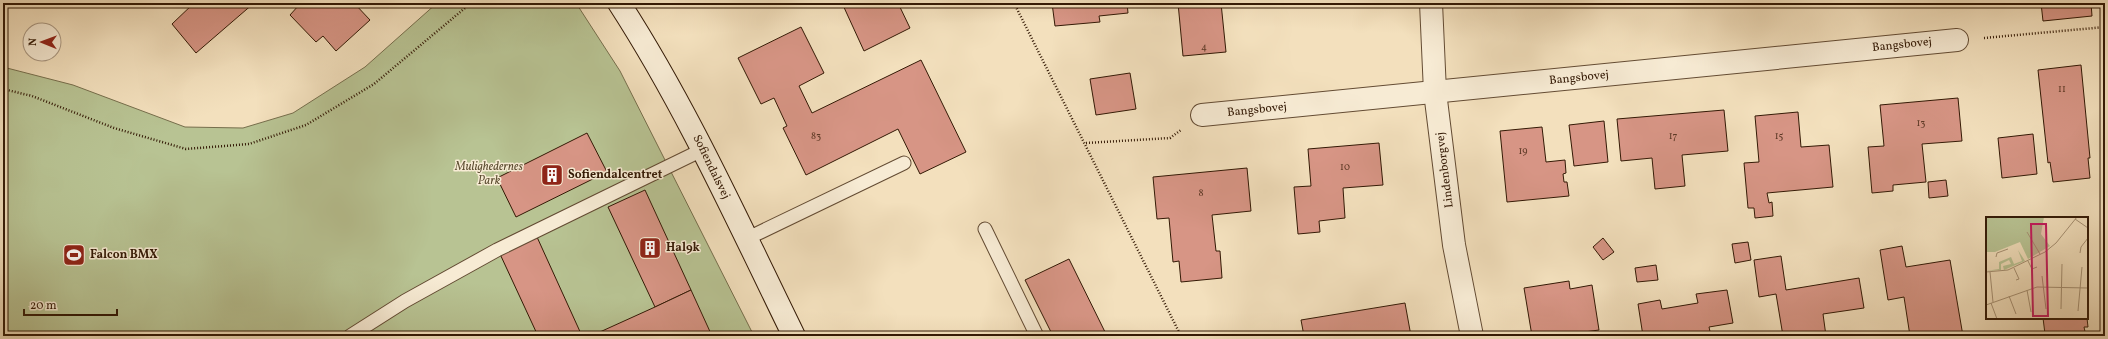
<svg xmlns="http://www.w3.org/2000/svg" width="2108" height="339" viewBox="0 0 2108 339" font-family="Vollkorn,serif">
<rect width="100%" height="100%" fill="#f3e0bd"/>
<filter id="stains"><feTurbulence type="fractalNoise" baseFrequency=".005" numOctaves="4"/><feColorMatrix values="0 0 0 0 .2 0 0 0 0 .09 0 0 0 0 .02 0 0 0 .5 -.17"/></filter>
<radialGradient id="worn" r=".72"><stop offset=".6" stop-color="#630" stop-opacity="0"/><stop offset="1" stop-color="#630" stop-opacity=".3"/></radialGradient>
<polygon fill="#b8c393" stroke="#766e4c" points="437,3 576,3 620,71 754,336 3,336 3,67 73,85 185,127 243,128 293,113 365,67"/>
<g fill="#d79585" stroke="#331905">
<polygon points="194,3 254,3 196,53 172,24"/>
<polygon points="297,3 354,3 370,20 336,51 323,36 316,42 290,15 299,5"/>
<polygon points="842,3 898,3 910,28 864,51"/>
<polygon points="1052,3 1127,3 1128,13 1099,16 1100,22 1055,26"/>
<polygon points="1178,3 1221,3 1226,52 1183,56"/>
<polygon points="2003,3 2034,3 2004,6"/>
<polygon points="2041,3 2091,3 2092,16 2043,21"/>
<polygon points="801,27 824,73 799,86 812,113 921,60 966,152 920,174 898,129 806,175 783,128 787,126 774,98 761,104 738,58"/>
<polygon points="2081,65 2090,158 2088,158 2090,178 2053,182 2050,162 2048,163 2038,70"/>
<polygon points="1130,73 1136,109 1096,115 1090,79"/>
<polygon points="1958,98 1962,141 1922,144 1926,182 1893,185 1893,191 1872,193 1868,147 1884,146 1880,105"/>
<polygon points="1724,110 1728,151 1682,155 1685,186 1655,189 1652,158 1621,161 1617,119"/>
<polygon points="1798,112 1801,147 1829,145 1833,187 1767,193 1769,203 1772,202 1773,216 1755,218 1754,208 1748,208 1744,163 1759,162 1755,116"/>
<polygon points="1604,121 1608,162 1574,166 1569,125"/>
<polygon points="1542,127 1546,162 1565,160 1566,173 1563,174 1564,182 1567,182 1569,196 1507,202 1500,131"/>
<polygon points="587,133 607,172 516,217 497,178"/>
<polygon points="2033,134 2037,174 2002,178 1998,138"/>
<polygon points="1379,143 1383,185 1343,188 1345,218 1319,221 1320,232 1298,234 1294,187 1311,186 1308,149"/>
<polygon points="1247,168 1251,211 1212,215 1216,251 1220,251 1222,278 1181,282 1179,261 1173,262 1169,218 1157,219 1153,177"/>
<polygon points="1946,180 1948,196 1929,198 1928,182"/>
<polygon points="645,190 691,290 655,307 608,207"/>
<polygon points="537,237 582,336 538,336 500,254"/>
<polygon points="1603,238 1614,252 1603,260 1593,247"/>
<polygon points="1748,242 1751,260 1735,263 1732,244"/>
<polygon points="1902,246 1906,267 1950,260 1963,336 1910,336 1904,297 1888,300 1880,250"/>
<polygon points="1781,256 1786,290 1859,278 1864,308 1823,314 1826,336 1783,336 1776,294 1759,297 1754,260"/>
<polygon points="1069,259 1107,336 1053,336 1025,280"/>
<polygon points="1656,265 1658,280 1637,282 1635,268"/>
<polygon points="1569,281 1570,289 1592,285 1599,330 1577,333 1577,336 1532,336 1524,288"/>
<polygon points="691,290 712,336 591,336 655,307"/>
<polygon points="1727,290 1733,323 1709,327 1711,336 1643,336 1638,304 1660,300 1662,309 1698,303 1696,294"/>
<polygon points="1405,303 1411,336 1304,336 1301,320"/>
<polygon points="2043,318 2087,318 2088,327 2084,327 2086,336 2050,336 2050,333 2045,334"/>
</g>
<g fill="none" stroke-linecap="round" stroke-linejoin="round">
<g stroke="#634b33" stroke-width="15">
<g id="lane">
<polyline points="985,229 1036,334 1033,336"/>
<polyline points="746,239 904,163"/>
<polyline points="350,336 405,301 497,250 702,150"/>
</g>
</g>
<g stroke="#634b33" stroke-width="24">
<g id="street">
<polyline points="1431,3 1435,92 1454,245 1472,336"/>
<polyline points="1202,115 1957,40"/>
</g>
</g>
<g stroke="#331905" stroke-width="24">
<path id="secondary" d="M 619,3 C 687,108 739,224 794,336"/>
</g>
<g stroke="#331905" stroke-width="2.5" stroke-dasharray="1 2" stroke-linecap="butt">
<polyline points="1014,3 1181,336"/>
<polyline points="1984,38 2105,27"/>
<polyline points="3,89 32,96 114,128 186,149 249,144 306,125 374,84 471,3"/>
<polyline points="1086,143 1170,138 1181,130"/>
</g>
<use href="#lane" stroke="#f7ebd4" stroke-width="13"/>
<use href="#street" stroke="#f7ebd4" stroke-width="22"/>
<use href="#secondary" stroke="#f7ebd4" stroke-width="22"/>
</g>
<defs>
<g id="building-square" transform="scale(1.15)"><rect x="-9" y="-9" width="18" height="18" rx="4" fill="#8f2418" stroke="#f7ebd4"/><path d="M-4-6H4V6H1V3H-1V6H-4ZM-2.5-4.3h1.7v1.8h-1.7ZM.8-4.3h1.7v1.8H.8ZM-2.5-1h1.7V.8h-1.7ZM.8-1h1.7V.8H.8Z" fill="#fff"/></g>
<g id="stadium-square" transform="scale(1.15)"><rect x="-9" y="-9" width="18" height="18" rx="4" fill="#8f2418" stroke="#f7ebd4"/><path d="M0-5a6.5 5 0 1 0 0 10a6.5 5 0 1 0 0-10ZM-3.5-1.8h7v3.6h-7Z" fill="#fff"/></g>
</defs>
<g fill-rule="evenodd">
<use href="#building-square" x="552" y="175"/>
<use href="#building-square" x="650" y="248"/>
<use href="#stadium-square" x="74" y="255"/>
</g>
<g text-anchor="middle" dominant-baseline="central" stroke-width="3" stroke-linejoin="round" paint-order="stroke">
<g font-size="10" fill="#5c3825">
<text x="1204" y="47">4</text>
<text x="2062" y="89">11</text>
<text x="1921" y="123">13</text>
<text x="816" y="136">83</text>
<text x="1673" y="136">17</text>
<text x="1779" y="136">15</text>
<text x="1523" y="151">19</text>
<text x="1345" y="167">10</text>
<text x="1201" y="193">8</text>
</g>
<g font-size="12" fill="#331905" stroke="#f7ebd4">
<text transform="translate(1902 45) rotate(-6)">Bangsbovej</text>
<text transform="translate(1579 78) rotate(-6)">Bangsbovej</text>
<text transform="translate(1257 110) rotate(-6)">Bangsbovej</text>
<text transform="translate(711 167) rotate(64)">Sofiendalsvej</text>
<text transform="translate(1445 170) rotate(-97)">Lindenborgvej</text>
</g>
<g font-size="12" font-style="italic" fill="#5b4c30" stroke="#f7ebd4">
<text x="489" y="167">Mulighedernes<tspan x="489" dy="14">Park</tspan></text>
</g>
<g font-size="12" font-weight="bold" fill="#331905" stroke="#f7ebd4" text-anchor="start">
<text x="568" y="175">Sofiendalcentret</text>
<text x="666" y="248">Hal9k</text>
<text x="90" y="255">Falcon BMX</text>
</g>
</g>
<g transform="translate(1986 217)">
<rect width="102" height="102" fill="#f3e0bd"/>
<path d="M 0,0 L 58,0 L 55,17 L 64,29 L 42,42 L 34,25 L 9,35 L 0,35 ZM 32,33 L 39,44 L 18,53 L 17,49 L 25,47 L 23,43 L 15,47 L 15,53 L 0,54 L 13,52 L 13,45 L 25,40 L 28,47 L 36,44 Z" fill="#b8c393"/>
<path fill="none" stroke="#a69073" stroke-width="1" d="M 89,2 L 102,11M 41,15 L 54,37M 94,36 L 95,30 L 102,21M 10,40 L 11,36 L 22,32M 42,44 L 46,52 L 51,50M 28,51 L 33,62 L 30,63M 0,55 L 22,53 L 59,35 L 70,26 L 91,0M 4,55 L 7,85M 56,59 L 60,92M 41,73 L 45,95M 23,79 L 30,97M 5,86 L 11,102M 0,88 L 51,70 L 102,71M 75,92 L 76,47M 92,94 L 96,50"/>
<path fill="#c2185b" fill-opacity="0.15" stroke="#c2185b" stroke-width="2" d="M 45,7 L 60,7 L 62,99 L 47,99 Z"/>
<rect width="102" height="102" fill="none" stroke="#331905" stroke-width="2"/>
</g>
<rect width="2108" height="339" fill="none" stroke="#f3e0bd" stroke-width="16"/>
<rect x="4" y="4" width="2100" height="331" fill="none" stroke="#331905" stroke-width="2"/>
<rect x="8" y="8" width="2092" height="323" fill="none" stroke="#331905"/>
<g transform="translate(42 42) rotate(271)"><circle r="19" fill="#f7ebd4" stroke="#a99781"/>
<path d="M0-3L7 15L0 10L-7 15Z" fill="#8f2418"/>
<text y="-6" font-size="11" font-weight="bold" text-anchor="middle" fill="#331905">N</text>
</g>
<path d="M24 309v6h93v-6" fill="none" stroke="#331905" stroke-width="2"/>
<text x="30" y="309" font-size="12" fill="#331905" stroke="#f7ebd4" stroke-width="3" paint-order="stroke">20 m</text>
<rect width="100%" height="100%" filter="url(#stains)"/>
<rect width="100%" height="100%" fill="url(#worn)"/>
</svg>
